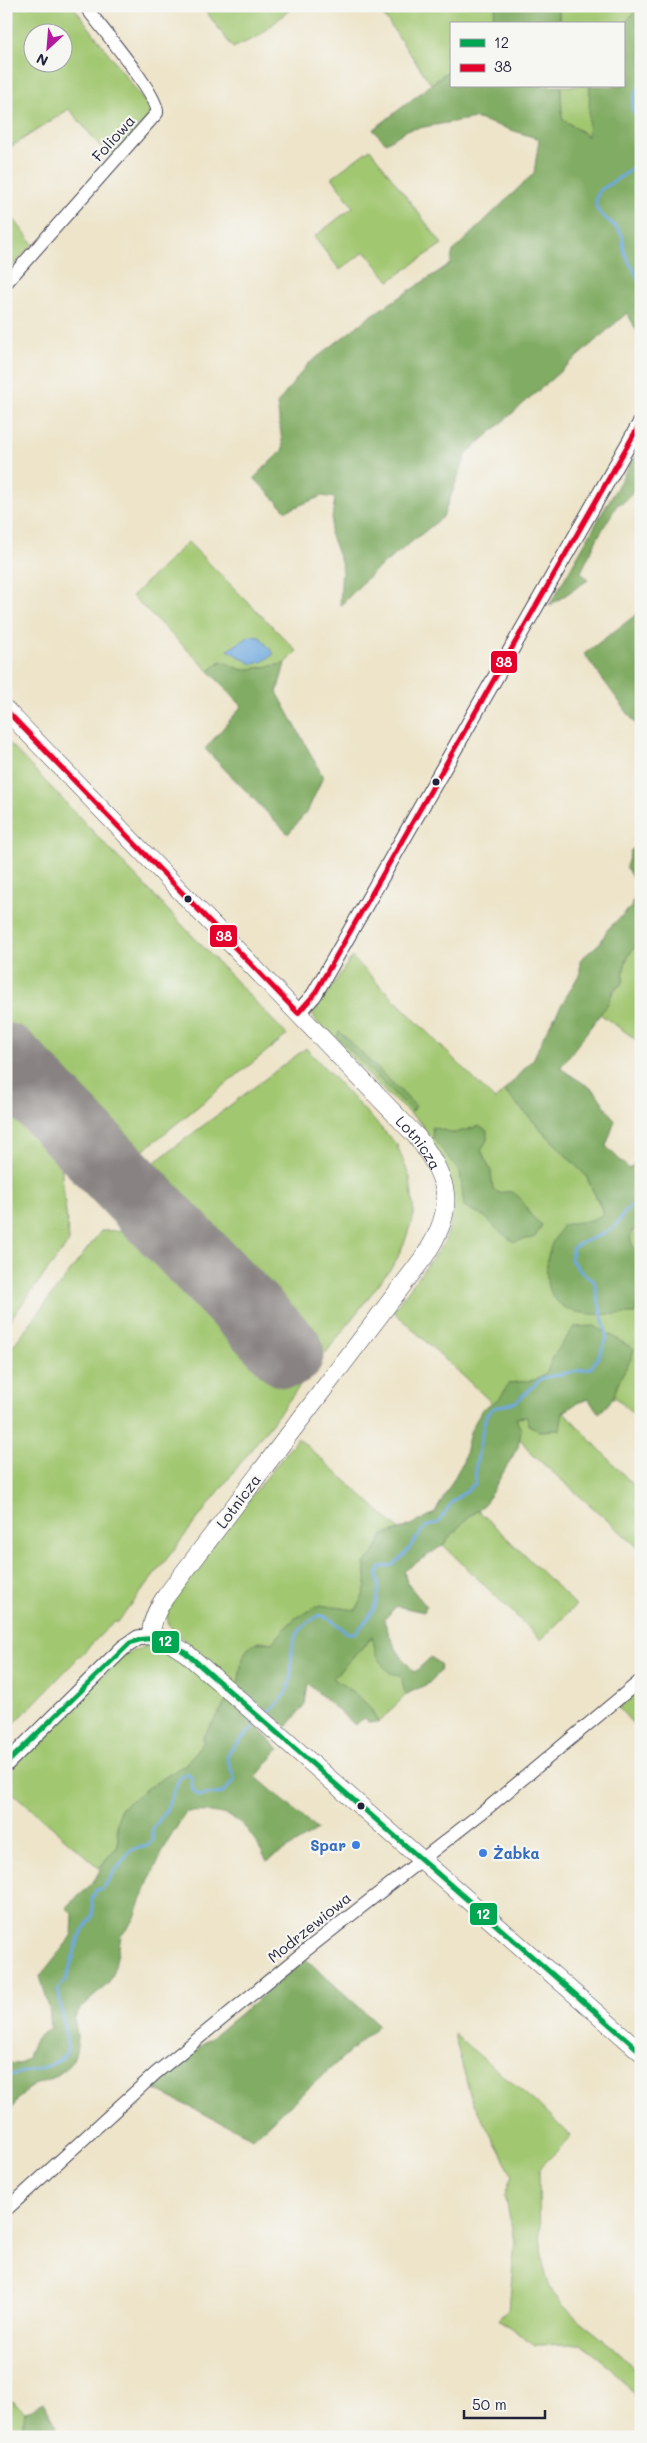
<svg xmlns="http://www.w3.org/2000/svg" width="647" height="2443" viewBox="0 0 647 2443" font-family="Mali,sans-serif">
<rect width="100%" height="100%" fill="#f6f6f2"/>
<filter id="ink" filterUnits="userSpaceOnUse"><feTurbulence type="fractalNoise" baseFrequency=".02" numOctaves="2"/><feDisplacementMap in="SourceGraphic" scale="10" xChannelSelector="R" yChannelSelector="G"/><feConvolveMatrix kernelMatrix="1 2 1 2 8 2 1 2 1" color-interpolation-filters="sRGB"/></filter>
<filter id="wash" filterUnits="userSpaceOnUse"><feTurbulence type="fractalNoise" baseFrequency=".0096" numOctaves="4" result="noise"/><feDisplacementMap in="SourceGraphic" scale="20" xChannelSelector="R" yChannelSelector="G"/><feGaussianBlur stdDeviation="1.12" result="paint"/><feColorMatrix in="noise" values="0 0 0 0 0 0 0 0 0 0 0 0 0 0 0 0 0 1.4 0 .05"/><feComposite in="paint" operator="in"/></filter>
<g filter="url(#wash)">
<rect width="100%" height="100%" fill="#ede4c9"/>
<g fill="#a2c771" stroke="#627456" fill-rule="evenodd">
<path d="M 6,6 L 73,6 L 151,110 L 151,115 L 110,158 L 69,109 L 6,150 ZM 32,32 L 62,32 L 62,62 L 32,62 Z"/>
<polygon points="202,6 294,6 259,36 233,48"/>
<polygon points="377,6 496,6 491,24 451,24 451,69 431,84"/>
<polygon points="559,6 639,6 623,26 623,24 559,24"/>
<polygon points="561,86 590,86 589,137 562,119"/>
<polygon points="370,149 442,244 389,281 365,251 340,270 314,237 353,207 332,177"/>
<polygon points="6,209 33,244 6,273"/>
<polygon points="188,542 297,651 285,664 242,670 221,661 209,671 132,596"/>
<polygon points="6,740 287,1035 135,1157 6,1024"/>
<path d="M 641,942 L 641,1043 L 600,1014 C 608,1003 611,991 623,983 C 623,966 627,952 641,942 Z"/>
<polygon points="352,957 495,1100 504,1091 586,1176 604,1214 632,1231 641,1240 641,1421 615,1397 599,1413 588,1399 577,1403 564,1412 641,1493 641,1550 532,1454 491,1402 393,1311 445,1241 451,1222 434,1148 421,1123 388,1095 316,1021 313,1014"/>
<polygon points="306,1048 397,1145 410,1178 414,1214 404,1244 395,1263 118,1622 114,1621 6,1732 6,1355 101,1231 132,1230 147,1168"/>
<polygon points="6,1098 60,1155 69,1242 6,1325"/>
<path d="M 298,1438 L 400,1530 L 383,1535 L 373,1555 L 364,1563 C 369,1583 366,1592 356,1610 L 294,1619 L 272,1643 L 260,1641 L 242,1661 L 238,1686 L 176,1633 L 168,1624 L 167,1614 L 172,1600 L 188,1576 Z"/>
<polygon points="478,1510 576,1605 541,1640 443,1545 465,1520"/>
<path d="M 373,1637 L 396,1674 L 402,1677 L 407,1694 L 378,1723 C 371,1702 350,1690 332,1678 Z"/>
<polygon points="151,1644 166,1646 228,1699 203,1737 204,1742 186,1764 146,1789 117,1823 118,1847 113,1851 99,1868 6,1787 6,1772 123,1655"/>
<polygon points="641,1688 641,1733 618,1707"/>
<path d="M 454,2034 L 542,2108 L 571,2137 L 539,2169 C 540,2202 536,2267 554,2294 C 574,2324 628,2350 640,2380 C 643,2386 641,2396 641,2403 L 613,2369 L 582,2344 L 535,2345 L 498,2319 L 509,2309 L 515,2242 L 505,2195 L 512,2175 L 471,2098 Z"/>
<polygon points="6,2396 25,2412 22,2437 6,2437"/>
</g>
<g fill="#81ac63" stroke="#52674f">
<polygon points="496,6 559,6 559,24 491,24"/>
<polygon points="639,6 641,6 641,338 627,313 467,453 443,517 371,574 340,606 342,565 330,533 335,498 322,496 286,511 254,478 283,449 277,404 307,365 369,317 450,264 453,251 534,173 539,139 475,118 407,130 386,143 373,130 451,69 451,86 561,86 562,119 588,136 590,86 623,86 623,26"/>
<polygon points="641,445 641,484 625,501 617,505 598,537 581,572 588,580 549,606"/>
<polygon points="641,611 641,731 584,654"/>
<polygon points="221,661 242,670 285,664 277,692 323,777 308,810 288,834 205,749 242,706 209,671"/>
<path d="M 638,846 L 641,849 L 641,942 C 627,952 623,966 623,983 L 614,989 L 607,1005 L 560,1068 L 595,1091 L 615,1121 L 606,1146 L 629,1169 L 641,1157 L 641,1231 L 632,1231 C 628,1241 633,1248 641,1254 L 641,1281 L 635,1314 C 618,1314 590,1316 573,1311 C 545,1303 542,1269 551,1246 C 554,1239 559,1232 563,1225 C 578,1221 591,1223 604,1213 L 586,1176 L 504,1091 L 534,1058 L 544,1035 L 580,973 L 580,960 L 601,942 L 607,930 L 631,907 L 638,888 L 626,867 L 631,850 Z"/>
<polygon points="339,1031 416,1106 412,1112 337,1037"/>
<path d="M 479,1126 L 487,1131 L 487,1140 L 481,1150 L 491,1171 L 493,1190 L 500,1193 C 518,1187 522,1202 530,1214 C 533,1218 538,1222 542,1225 L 535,1237 L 514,1242 L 499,1231 L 485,1217 L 464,1206 L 460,1172 L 433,1138 L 432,1127 L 455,1133 Z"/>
<path d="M 595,1326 L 634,1349 C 632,1359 628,1364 623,1373 C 613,1392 618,1397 599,1413 L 588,1399 L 577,1403 L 563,1412 L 560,1430 L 539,1431 L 528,1424 L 527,1417 L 516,1418 L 521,1430 L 518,1447 L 485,1504 L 465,1520 L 443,1545 L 404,1571 L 407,1583 L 426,1606 L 424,1612 L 396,1606 L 384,1620 C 390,1640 399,1657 415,1672 L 431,1657 L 441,1665 L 440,1672 L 429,1683 L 407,1694 L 403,1690 L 402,1677 L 390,1673 L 384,1667 L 376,1653 L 372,1637 L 333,1678 C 350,1691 371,1701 378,1723 L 368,1722 L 364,1718 L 355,1725 L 308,1684 L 305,1704 L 287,1727 L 238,1686 C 242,1661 241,1638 272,1643 L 294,1619 L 320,1605 L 356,1610 C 366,1592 369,1583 364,1563 L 373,1555 L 384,1535 L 400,1530 L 435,1513 L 463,1462 L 470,1432 L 482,1409 L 500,1398 L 509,1383 L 535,1380 L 547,1372 L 553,1357 L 574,1327 Z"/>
<path d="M 228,1699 L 279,1749 L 256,1777 L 318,1830 L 267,1861 C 244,1819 235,1810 186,1812 L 168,1841 L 149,1880 L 134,1920 L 121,1936 L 114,1972 L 109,1983 L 81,2008 L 74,2020 C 82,2049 76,2066 49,2080 C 43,2083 36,2083 31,2087 C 21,2092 13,2108 6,2117 L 6,2065 L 8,2063 L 19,2064 L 28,2058 C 32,2042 36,2036 51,2028 L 49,2008 L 40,1976 L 72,1936 L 73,1915 L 66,1907 C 74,1899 86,1891 93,1882 C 101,1870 105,1856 118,1847 L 117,1823 L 120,1809 L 146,1789 L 186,1764 L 204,1742 L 203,1737 Z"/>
<polygon points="306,1959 379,2025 253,2138 151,2088"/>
<polygon points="43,2402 63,2437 22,2437 25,2412"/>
</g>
<polygon fill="#6fa9df" stroke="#48668d" points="250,636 260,637 274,654 262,662 252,664 228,650"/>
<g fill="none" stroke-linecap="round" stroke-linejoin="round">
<g stroke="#6fa9df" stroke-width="3">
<polyline points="641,82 633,100 632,109 641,121"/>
<path d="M 641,159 L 628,172 L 599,191 C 587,217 613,217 622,235 C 624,240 623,245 624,250 C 627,263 638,273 641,286"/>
<path d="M 266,1715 C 273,1708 281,1702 285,1694 C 303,1664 273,1642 319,1615 L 330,1619 L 347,1633 L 355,1633 C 373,1616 383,1598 377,1574 L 381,1567 L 393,1565 L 406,1553 L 421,1532 L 427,1526 L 438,1523 L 452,1502 L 475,1484 L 476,1465 L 483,1428 L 486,1415 L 493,1408 L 516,1402 L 542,1378 L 591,1368 L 600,1354 L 607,1338 L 594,1281 L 581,1272 L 571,1260 L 572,1249 C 583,1239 598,1238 610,1230 C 624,1220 621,1208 641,1201"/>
<path d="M 6,2077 C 30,2067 50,2073 68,2051 L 58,1988 L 66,1980 L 79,1937 L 93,1915 L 92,1899 L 96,1890 L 102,1889 L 131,1850 L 147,1846 L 153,1840 L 152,1831 L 166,1810 L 179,1779 L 187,1773 L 192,1779 L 192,1789 L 199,1796 L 222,1793 L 235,1780 L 227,1757 L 230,1751 L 258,1722"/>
</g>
<polyline stroke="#888382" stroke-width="72" points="6,1059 288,1352"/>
</g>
</g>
<g filter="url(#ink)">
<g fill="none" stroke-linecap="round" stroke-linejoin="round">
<g stroke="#403f50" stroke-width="14">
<g id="minor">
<path d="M 6,283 L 157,113 C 160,96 98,24 85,6"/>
<polyline points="6,2210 156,2073 305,1951 489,1807 641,1680"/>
</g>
</g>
<g stroke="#403f50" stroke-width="17">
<g id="tertiary">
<polyline points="298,1013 314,995 641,422"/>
<polyline points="6,1764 123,1648 138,1638 151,1636"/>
</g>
</g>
<g stroke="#403f50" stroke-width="19">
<g id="secondary">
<path id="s1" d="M 6,710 L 418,1138 C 451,1183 456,1209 424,1257 L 166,1596 C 157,1609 151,1621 151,1636 L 166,1640 L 186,1653 L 641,2052"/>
</g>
</g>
<use href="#minor" stroke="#fff" stroke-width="12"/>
<use href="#tertiary" stroke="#fff" stroke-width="15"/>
<use href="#secondary" stroke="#fff" stroke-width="18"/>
<g stroke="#f6f6f2" stroke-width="9">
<path id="bus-1" d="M 6,1764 L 130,1643 C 151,1634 168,1640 186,1653 L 641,2052"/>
</g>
<g stroke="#f6f6f2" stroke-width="9">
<polyline id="bus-2" points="6,710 298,1013 314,995 641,422"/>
</g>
<use href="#bus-1" stroke="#00a651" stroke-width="5"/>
<use href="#bus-2" stroke="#e4002b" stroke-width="5"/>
</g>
</g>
<g fill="#22223b" stroke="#f6f6f2" stroke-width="2">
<circle cx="436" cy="782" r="4.5"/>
<circle cx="188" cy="899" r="4.5"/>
<circle cx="361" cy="1806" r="4.5"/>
</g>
<g fill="#3f7fe0" stroke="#f6f6f2" stroke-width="2">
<circle cx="356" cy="1845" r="5"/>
<circle cx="483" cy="1853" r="5"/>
</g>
<g text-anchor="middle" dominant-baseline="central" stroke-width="4.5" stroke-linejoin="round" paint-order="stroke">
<g font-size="15" fill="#22223b" stroke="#f6f6f2">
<text transform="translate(113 138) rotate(-48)">Foliowa</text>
<text stroke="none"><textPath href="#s1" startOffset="598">Lotnicza</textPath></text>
<text transform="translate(238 1501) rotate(-53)">Lotnicza</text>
<text transform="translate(309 1927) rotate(-39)">Modrzewiowa</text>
</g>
<g font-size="15" font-weight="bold" fill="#366cbe" stroke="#f6f6f2" text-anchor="end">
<text x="346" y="1845">Spar</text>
<text x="493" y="1853" text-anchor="start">Żabka</text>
</g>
</g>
<g stroke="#f6f6f2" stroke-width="2">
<rect x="490" y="650" width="28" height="24" rx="5" fill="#e4002b"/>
<rect x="209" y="924" width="29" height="24" rx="5" fill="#e4002b"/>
<rect x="151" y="1630" width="29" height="24" rx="5" fill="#00a651"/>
<rect x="469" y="1902" width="29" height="24" rx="5" fill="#00a651"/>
</g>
<g font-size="14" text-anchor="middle" font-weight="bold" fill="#fff">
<text x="504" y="667">38</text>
<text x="224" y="941">38</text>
<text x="165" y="1646">12</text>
<text x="483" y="1919">12</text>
</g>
<rect width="647" height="2443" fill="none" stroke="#f6f6f2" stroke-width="25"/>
<rect x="450" y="22" width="175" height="65" fill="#f6f6f2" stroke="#a1a1a9"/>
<rect x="460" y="39" width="25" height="8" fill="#00a651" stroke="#a1a1a9"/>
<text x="494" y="48" font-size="15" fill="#22223b">12</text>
<rect x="460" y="64" width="25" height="8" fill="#e4002b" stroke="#a1a1a9"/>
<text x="494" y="72" font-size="15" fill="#22223b">38</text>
<g transform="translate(48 48) rotate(206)"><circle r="24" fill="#f6f6f2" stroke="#a1a1a9"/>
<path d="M0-4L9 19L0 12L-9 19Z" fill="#b5179e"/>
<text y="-8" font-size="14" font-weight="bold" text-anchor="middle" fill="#22223b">N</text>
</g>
<path d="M464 2410v8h81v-8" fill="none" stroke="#22223b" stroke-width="2.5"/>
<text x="472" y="2410" font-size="15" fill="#22223b" stroke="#f6f6f2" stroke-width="4" paint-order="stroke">50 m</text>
</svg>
